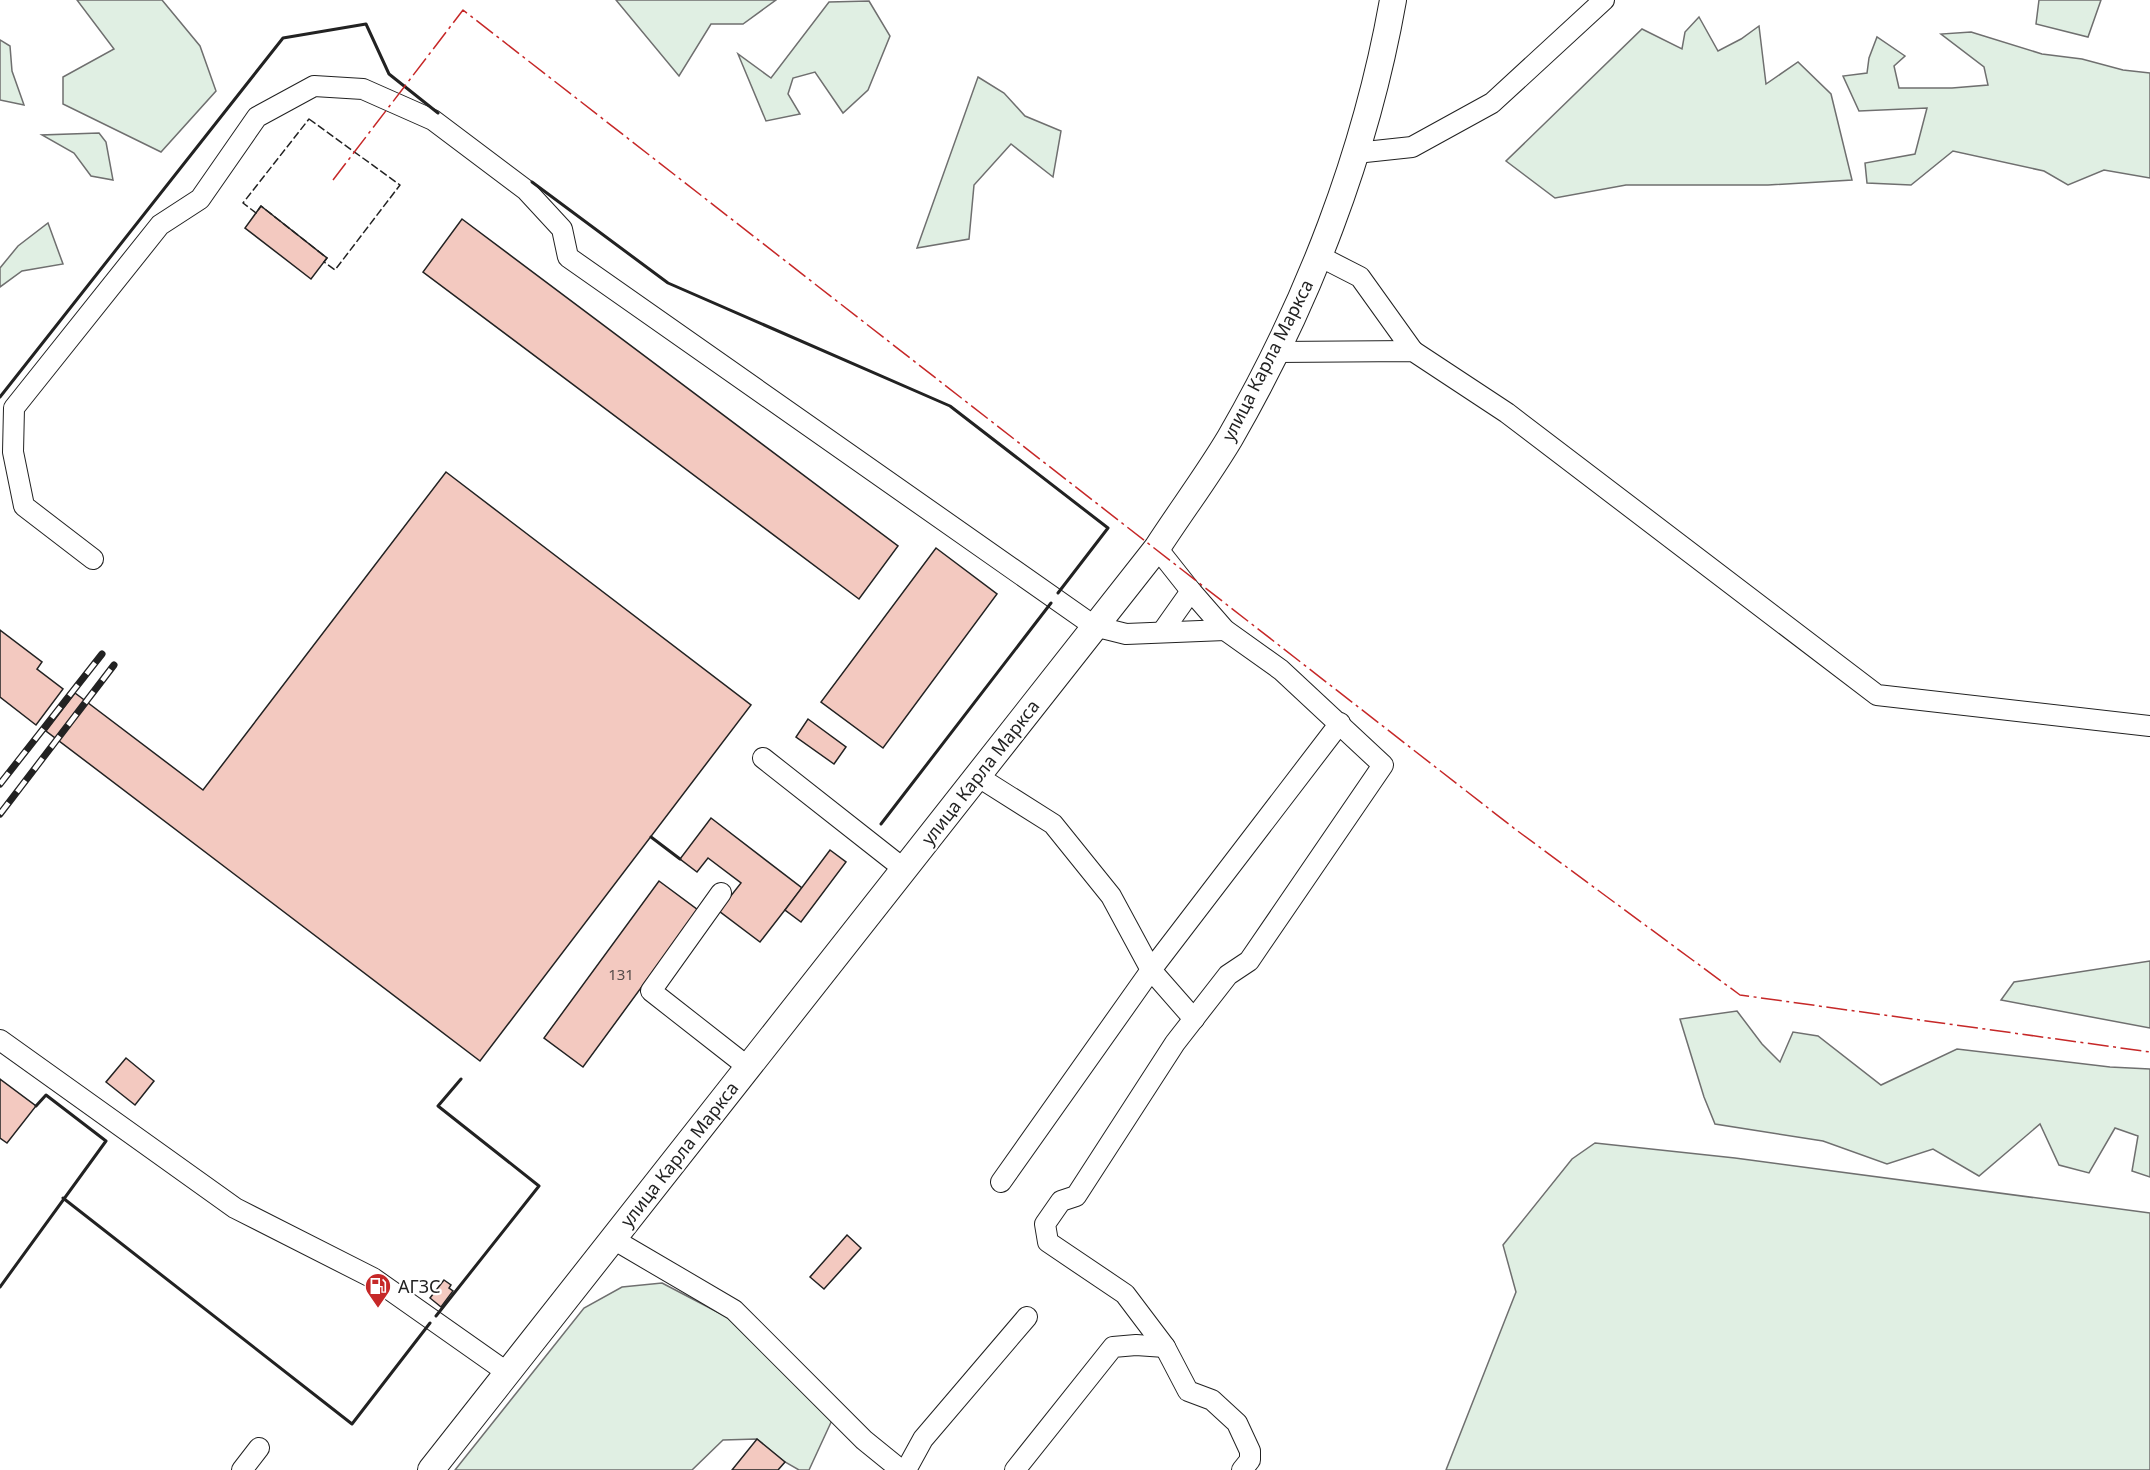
<svg xmlns="http://www.w3.org/2000/svg" width="2150" height="1470" viewBox="0 0 2150 1470" font-family="'Noto Sans',sans-serif">
<rect width="100%" height="100%" fill="#fff"/>
<g fill="#e0efe3" stroke="#6f6f6f" stroke-width="1.5">
<polygon points="77,0 162,0 200,46 216,91 161,152 63,104 63,77 114,49"/>
<polygon points="616,0 776,0 743,24 711,24 679,76"/>
<polygon points="2039,0 2101,0 2088,37 2036,24"/>
<polygon points="869,1 890,36 868,90 843,113 815,72 793,78 788,94 800,114 766,121 738,54 771,78 829,2"/>
<polygon points="1699,17 1718,51 1741,39 1759,26 1766,84 1798,62 1831,94 1852,180 1768,185 1626,185 1555,198 1506,161 1642,29 1682,49 1685,32"/>
<polygon points="1971,32 2042,54 2082,59 2123,70 2150,73 2150,178 2104,170 2068,185 2044,171 1953,151 1911,185 1867,183 1865,163 1915,154 1927,108 1859,111 1843,76 1867,73 1869,58 1877,37 1905,56 1894,66 1899,88 1952,88 1988,85 1984,67 1941,34"/>
<polygon points="0,40 10,46 12,71 24,105 0,100"/>
<polygon points="978,77 1004,93 1025,116 1061,131 1053,177 1011,144 974,185 969,239 917,248"/>
<polygon points="99,133 106,142 113,180 91,176 74,153 42,135"/>
<polygon points="48,223 63,264 22,271 0,287 0,268 18,246"/>
<polygon points="2150,961 2150,1028 2001,1000 2014,982"/>
<polygon points="1737,1011 1762,1044 1780,1062 1793,1032 1818,1036 1881,1085 1957,1049 2110,1067 2150,1069 2150,1177 2132,1171 2138,1136 2115,1128 2089,1173 2059,1165 2040,1124 1979,1176 1933,1149 1887,1164 1823,1141 1715,1124 1704,1097 1680,1019"/>
<polygon points="1595,1143 1735,1158 2150,1213 2150,1470 1446,1470 1516,1292 1503,1245 1572,1159"/>
<polygon points="662,1283 727,1317 768,1352 833,1418 809,1470 799,1470 785,1462 757,1439 723,1440 692,1470 455,1470 584,1308 622,1287"/>
</g>
<g fill="#f3c9c0" stroke="#222" stroke-width="1.5">
<polygon points="261,206 327,258 311,279 245,228"/>
<polygon points="462,219 898,546 859,599 423,272"/>
<polygon points="446,472 751,705 480,1061 46,731 75,693 203,790"/>
<polygon points="936,548 997,594 883,748 821,702"/>
<polygon points="0,630 42,662 37,669 63,689 36,725 0,697"/>
<polygon points="808,719 846,747 834,764 796,737"/>
<polygon points="711,818 802,888 760,942 719,911 741,883 708,858 697,872 680,859"/>
<polygon points="830,850 846,862 801,922 785,910"/>
<polygon points="659,881 698,910 583,1067 544,1038"/>
<polygon points="126,1058 154,1081 135,1105 106,1082"/>
<polygon points="0,1079 36,1106 7,1143 0,1138"/>
<polygon points="847,1235 861,1248 824,1289 810,1277"/>
<polygon points="444,1280 451,1285 449,1288 453,1291 441,1307 430,1298"/>
<polygon points="757,1439 785,1462 778,1470 732,1470"/>
</g>
<g fill="none" stroke-linecap="round" stroke-linejoin="round">
<g stroke="#222" stroke-width="22">
<g id="minor">
<polyline points="1356,153 1412,147 1492,103 1604,0"/>
<polyline points="1319,256 1360,277 1413,351"/>
<polyline points="1276,352 1413,351 1507,413 1877,695 2150,726"/>
<polyline points="1157,548 1191,591 1225,630 1281,670 1383,765 1249,961 1228,975 1175,1043 1076,1196 1061,1201 1045,1224 1048,1242 1125,1294 1165,1347 1188,1391 1212,1400 1237,1423 1250,1451 1250,1460 1242,1470"/>
<polyline points="93,559 24,506 13,452 14,408 160,225 200,199 257,117 314,86 363,89 433,120 526,190 562,229 568,257 1094,626 1126,634 1225,630"/>
<polyline points="1162,632 1191,591"/>
<polyline points="763,758 904,869"/>
<polyline points="977,776 1053,824 1111,896 1151,970 1340,723"/>
<polyline points="721,893 651,991 748,1067"/>
<polyline points="0,1040 235,1208 373,1278 508,1373"/>
<polyline points="1001,1182 1151,970 1194,1019"/>
<polyline points="613,1239 734,1310 864,1440 901,1470"/>
<polyline points="242,1470 259,1448"/>
<polyline points="906,1470 923,1439 1027,1317"/>
<polyline points="1015,1470 1113,1347 1136,1345 1165,1347"/>
</g>
</g>
<g stroke="#222" stroke-width="28">
<path id="major" d="M 431,1470 L 1157,548 C 1181,511 1208,475 1230,438 C 1308,303 1366,153 1393,0"/>
</g>
<use href="#minor" stroke="#fff" stroke-width="20"/>
<use href="#major" stroke="#fff" stroke-width="26"/>
<g stroke="#222" stroke-width="7">
<g id="rail">
<polyline points="0,784 102,654"/>
<polyline points="0,814 114,665"/>
</g>
</g>
<use href="#rail" stroke="#fff" stroke-width="4.5" stroke-dasharray="14" stroke-linecap="butt"/>
<polygon stroke="#222" stroke-width="1.5" stroke-dasharray="8 3" stroke-linecap="butt" points="309,119 400,185 335,270 324,262 327,258 261,206 256,213 243,203"/>
<g stroke="#222" stroke-width="3">
<polyline points="532,182 668,283 950,406 1108,528 1058,593"/>
<polyline points="0,397 283,38 366,24 389,74 438,113"/>
<polyline points="881,824 1051,603"/>
<polyline points="651,837 680,859"/>
<polyline points="63,1198 352,1424 430,1323"/>
<polyline points="0,1287 106,1141 46,1095 36,1106"/>
<polyline points="436,1316 539,1186 438,1106 461,1079"/>
</g>
<polyline stroke="#c62828" stroke-width="1.5" stroke-dasharray="21 4.5 3 4.5" stroke-linecap="butt" points="333,180 463,10 1515,829 1740,995 2150,1052"/>
</g>
<defs>
<g id="fuel-pin" transform="scale(1.35)"><path d="M0 17L-7.5 6A9.5 9.5 0 1 1 7.5 6Z" fill="#c62828" stroke="#fff"/><path d="M-5.5-6h7V0h2V4h1.3V-2.5L3-4.5l.8-.8L6-3V5H2.5V1h-1V6h-7ZM-4.2-4.7v3.2H.2V-4.7Z" fill="#fff"/></g>
</defs>
<g fill-rule="evenodd">
<use href="#fuel-pin" x="378" y="1286"/>
</g>
<g text-anchor="middle" dominant-baseline="central" stroke-width="4.5" stroke-linejoin="round" paint-order="stroke">
<g font-size="15" fill="#564c4a">
<text x="621" y="974">131</text>
</g>
<g font-size="18" fill="#222" stroke="#fff">
<text transform="translate(1267 360) rotate(-63)">улица Карла Маркса</text>
<text transform="translate(980 772) rotate(-52)">улица Карла Маркса</text>
<text transform="translate(679 1154) rotate(-52)">улица Карла Маркса</text>
</g>
<g font-size="18" fill="#222" stroke="#fff" text-anchor="start">
<text x="398" y="1286">АГЗС</text>
</g>
</g>
</svg>
